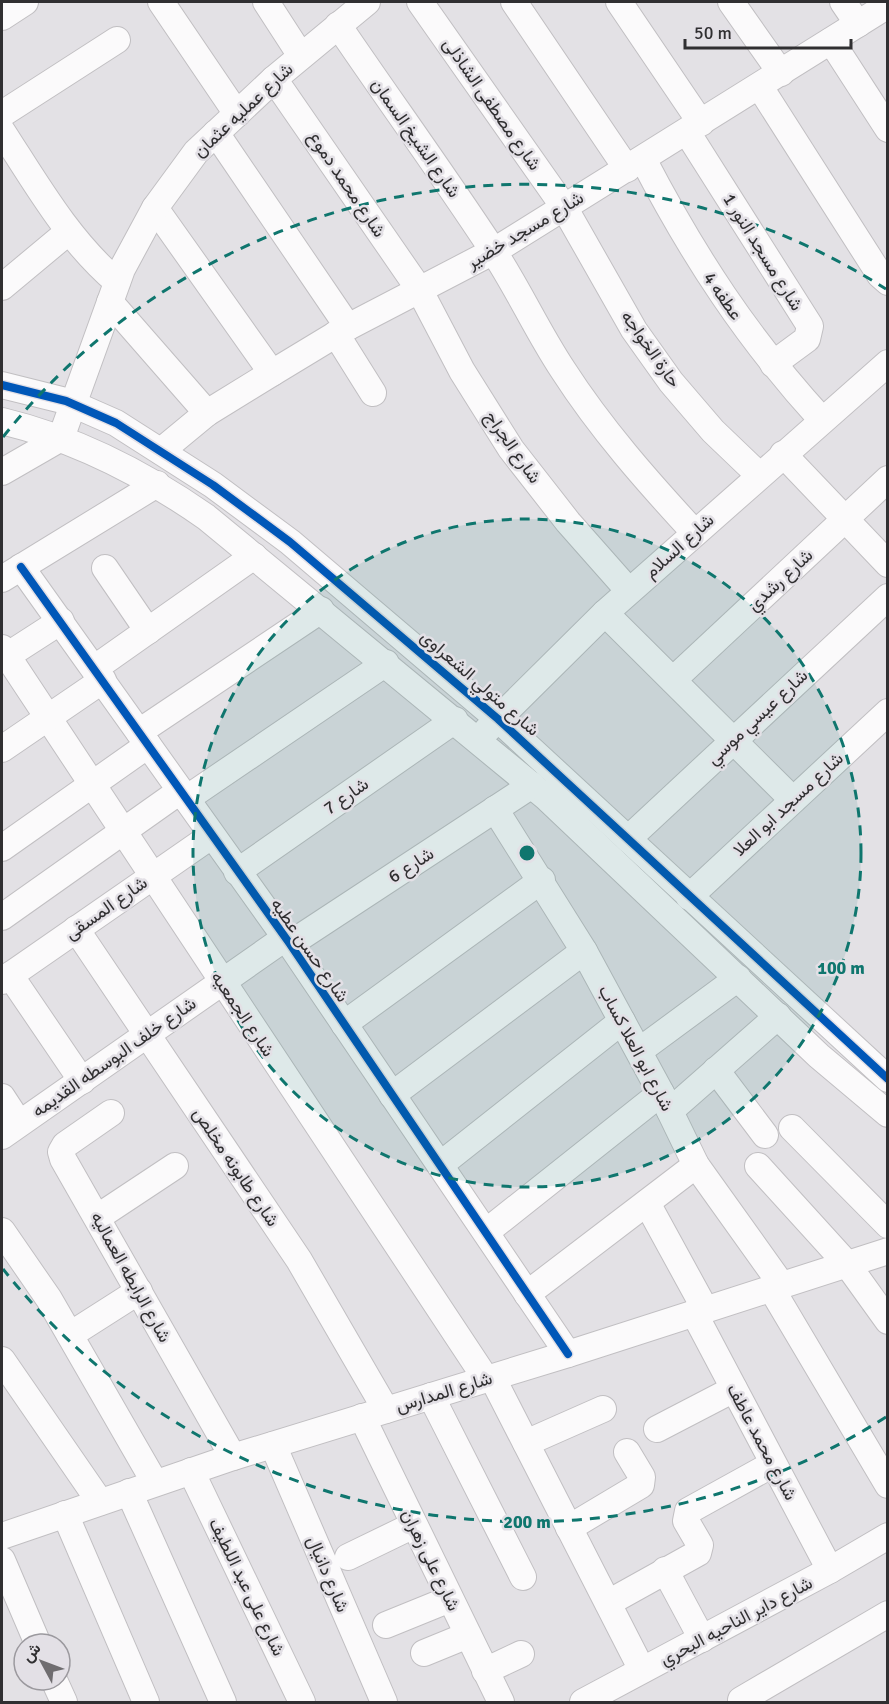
<svg xmlns="http://www.w3.org/2000/svg" width="889" height="1704" viewBox="0 0 889 1704" font-family="Signika,Vazirmatn,sans-serif">
<rect width="100%" height="100%" fill="#e3e1e5"/>
<g fill="none" stroke-linecap="round" stroke-linejoin="round">
<g stroke="#c1bfc2" stroke-width="28">
<g id="minor">
<polyline points="161,2 237,114"/>
<polyline points="266,2 301,56"/>
<polyline points="420,2 564,207 634,330 671,382 713,431 759,475"/>
<polyline points="514,2 627,169"/>
<polyline points="619,2 701,123"/>
<polyline points="731,2 781,73"/>
<polyline points="843,2 858,24"/>
<polyline points="2,17 25,2"/>
<path d="M 338,25 C 389,100 442,173 492,249 C 518,288 537,331 563,370 C 601,429 647,481 694,532"/>
<polyline points="831,41 888,129"/>
<polyline points="274,79 419,289 462,371 511,449 568,522 629,591"/>
<polyline points="760,87 880,275 888,282"/>
<polyline points="2,114 117,40"/>
<path d="M 2,131 C 37,185 68,240 117,282"/>
<polyline points="687,132 810,326 807,339 773,364"/>
<polyline points="216,133 348,327"/>
<path d="M 643,159 C 694,257 747,338 822,420"/>
<polyline points="155,208 272,373"/>
<polyline points="2,287 68,232"/>
<polyline points="110,302 207,413"/>
<polyline points="336,334 373,393"/>
<polyline points="2,385 66,401 116,423 213,485 290,542 498,719 888,1079"/>
<path d="M 2,421 C 77,439 143,473 206,517 L 547,798 L 819,1056 L 888,1114"/>
<polyline points="161,451 207,413 272,373 348,327 494,251 888,5"/>
<polyline points="783,454 888,564"/>
<polyline points="2,472 61,438 122,269 155,208 196,152 274,79 367,2"/>
<polyline points="21,567 290,944 568,1354"/>
<polyline points="105,568 148,631"/>
<polyline points="2,579 157,484"/>
<polyline points="605,613 793,800"/>
<polyline points="2,648 486,1379"/>
<polyline points="2,659 61,621"/>
<polyline points="95,668 254,556"/>
<polyline points="673,680 888,479"/>
<polyline points="487,730 605,613 888,363"/>
<polyline points="139,732 321,610"/>
<polyline points="2,749 103,680"/>
<polyline points="186,799 386,663"/>
<polyline points="495,809 584,951 661,1093 696,1165 781,1284"/>
<polyline points="628,839 888,597"/>
<polyline points="2,848 148,745"/>
<polyline points="237,872 455,720"/>
<polyline points="689,897 888,712"/>
<polyline points="2,917 180,791"/>
<polyline points="76,929 299,1260 386,1410"/>
<polyline points="290,944 532,785"/>
<polyline points="10,975 82,1081"/>
<polyline points="2,981 211,836"/>
<polyline points="344,1024 542,880"/>
<polyline points="639,1051 738,978"/>
<polyline points="716,1070 765,1135"/>
<polyline points="392,1095 584,951"/>
<polyline points="2,1097 19,1123"/>
<polyline points="670,1111 778,1016"/>
<polyline points="111,1113 65,1145 61,1152 63,1159 233,1457"/>
<polyline points="792,1128 888,1225"/>
<polyline points="2,1136 285,938"/>
<polyline points="440,1165 622,1021"/>
<polyline points="758,1166 847,1264 888,1321"/>
<polyline points="647,1203 705,1309"/>
<polyline points="98,1217 175,1166"/>
<polyline points="2,1231 49,1299 155,1483"/>
<polyline points="486,1232 661,1093"/>
<polyline points="771,1288 888,1485"/>
<polyline points="527,1294 696,1165"/>
<polyline points="694,1313 830,1570"/>
<polyline points="70,1335 139,1291"/>
<polyline points="2,1360 100,1502"/>
<polyline points="492,1377 642,1670"/>
<polyline points="431,1396 523,1577"/>
<polyline points="362,1417 501,1702"/>
<polyline points="657,1429 734,1389"/>
<polyline points="526,1443 603,1409"/>
<polyline points="273,1445 384,1702"/>
<polyline points="191,1471 302,1702"/>
<polyline points="129,1492 223,1702"/>
<polyline points="65,1514 146,1702"/>
<polyline points="569,1528 641,1485 642,1477 627,1452"/>
<polyline points="2,1536 233,1457 568,1354 888,1251"/>
<polyline points="348,1557 414,1525"/>
<polyline points="2,1560 38,1644"/>
<polyline points="665,1570 702,1639"/>
<polyline points="608,1603 698,1553 700,1545 686,1521 688,1511 773,1464"/>
<polyline points="386,1625 450,1599"/>
<polyline points="424,1653 468,1635"/>
<polyline points="485,1671 521,1654"/>
<polyline points="54,1680 64,1702"/>
<polyline points="741,1700 888,1614"/>
<polyline points="583,1702 830,1570 888,1536"/>
</g>
</g>
<use href="#minor" stroke="#fbfafb" stroke-width="26"/>
<g stroke="#e3e0e6" stroke-width="11">
<g id="cycleway">
<polyline points="2,385 66,401 116,423 213,485 290,542 498,719 888,1079"/>
<polyline points="21,567 290,944 568,1354"/>
</g>
</g>
<use href="#cycleway" stroke="#0057b8" stroke-width="8"/>
</g>
<circle cx="527" cy="853" r="334" fill="#0f766e" fill-opacity=".12"/>
<g fill="none" stroke="#0f766e" stroke-width="3" stroke-dasharray="10 8">
<circle cx="527" cy="853" r="334"/>
<path d="M886 1417A669 669 0 0 1 3 1269M3 437A669 669 0 0 1 886 289"/>
</g>
<g text-anchor="middle" dominant-baseline="central" stroke-width="5" stroke-linejoin="round" paint-order="stroke">
<g font-size="18" fill="#302f31" stroke="#e3e0e6">
<text transform="translate(492 104) rotate(55)">شارع مصطفى الشاذلى</text>
<text transform="translate(243 110) rotate(-43)">شارع عمليه عثمان</text>
<text transform="translate(416 138) rotate(55)">شارع الشيخ السمان</text>
<text transform="translate(347 184) rotate(56)">شارع محمد دموع</text>
<text transform="translate(525 230) rotate(-31)">شارع مسجد خضير</text>
<text transform="translate(763 252) rotate(58)">شارع مسجد النور 1</text>
<text transform="translate(723 296) rotate(55)">عطفه 4</text>
<text transform="translate(651 349) rotate(55)">حارة الخواجه</text>
<text transform="translate(513 447) rotate(55)">شارع الجراج</text>
<text transform="translate(679 546) rotate(-42)">شارع السلام</text>
<text transform="translate(780 580) rotate(-43)">شارع رشدي</text>
<text transform="translate(480 683) rotate(41)">شارع متولي الشعراوى</text>
<text transform="translate(757 717) rotate(-43)">شارع عيسي موسي</text>
<text transform="translate(346 796) rotate(-35)">شارع 7</text>
<text transform="translate(788 804) rotate(-43)">شارع مسجد ابو العلا</text>
<text transform="translate(411 865) rotate(-33)">شارع 6</text>
<text transform="translate(106 908) rotate(-35)">شارع المسقى</text>
<text transform="translate(310 950) rotate(55)">شارع حسن عطيه</text>
<text transform="translate(243 1014) rotate(56)">شارع الجمعيه</text>
<text transform="translate(636 1048) rotate(62)">شارع ابو العلا كساب</text>
<text transform="translate(114 1057) rotate(-35)">شارع خلف البوسطه القديمه</text>
<text transform="translate(236 1167) rotate(56)">شارع طابونه مخلص</text>
<text transform="translate(131 1277) rotate(61)">شارع الرابطه العماليه</text>
<text transform="translate(444 1392) rotate(-17)">شارع المدارس</text>
<text transform="translate(762 1442) rotate(62)">شارع محمد عاطف</text>
<text transform="translate(431 1560) rotate(64)">شارع على زهران</text>
<text transform="translate(328 1574) rotate(67)">شارع دانيال</text>
<text transform="translate(247 1587) rotate(64)">شارع على عبد اللطيف</text>
<text transform="translate(736 1621) rotate(-28)">شارع داير الناحيه البحري</text>
</g>
</g>
<circle cx="527" cy="853" r="9" fill="#0f766e" stroke="#e3e0e6" stroke-width="3"/>
<g font-size="18" text-anchor="middle" font-weight="bold" fill="#0f766e" stroke="#e3e0e6" stroke-width="5" stroke-linejoin="round" paint-order="stroke">
<text x="841" y="974">100 m</text>
<text x="527" y="1528">200 m</text>
</g>
<rect width="889" height="1704" fill="none" stroke="#302f31" stroke-width="6"/>
<g transform="translate(42 1662) rotate(311)"><circle r="28" fill="#e3e0e6" stroke="#9b999e" stroke-width="1.5"/>
<path d="M0-4.5L10 22L0 15L-10 22Z" fill="#6f6d70"/>
<text y="-9" font-size="16" font-weight="bold" text-anchor="middle" fill="#302f31">ش</text>
</g>
<path d="M685 39v9h166v-9" fill="none" stroke="#302f31" stroke-width="3"/>
<text x="694" y="39" font-size="18" fill="#302f31" stroke="#e3e0e6" stroke-width="4.5" paint-order="stroke">50 m</text>
</svg>
